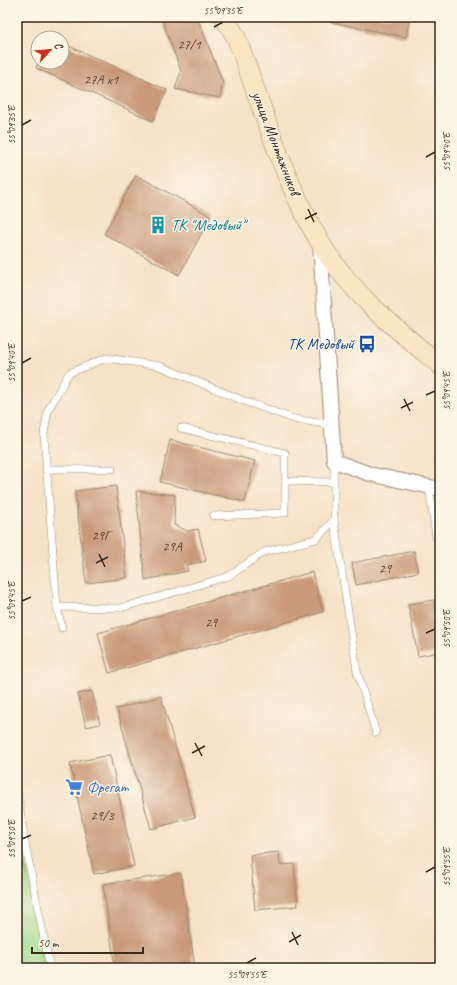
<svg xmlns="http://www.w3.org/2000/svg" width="457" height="985" viewBox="0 0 457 985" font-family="Caveat,sans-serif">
<rect width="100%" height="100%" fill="#fcf5e5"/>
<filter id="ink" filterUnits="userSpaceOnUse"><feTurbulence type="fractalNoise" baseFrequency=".025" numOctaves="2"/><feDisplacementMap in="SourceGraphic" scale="8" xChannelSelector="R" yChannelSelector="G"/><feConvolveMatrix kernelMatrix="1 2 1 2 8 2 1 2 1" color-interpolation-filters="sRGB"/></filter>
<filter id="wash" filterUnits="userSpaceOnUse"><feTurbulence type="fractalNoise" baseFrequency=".012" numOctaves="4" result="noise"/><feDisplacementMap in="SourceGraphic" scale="16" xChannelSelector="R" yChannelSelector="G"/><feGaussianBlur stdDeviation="0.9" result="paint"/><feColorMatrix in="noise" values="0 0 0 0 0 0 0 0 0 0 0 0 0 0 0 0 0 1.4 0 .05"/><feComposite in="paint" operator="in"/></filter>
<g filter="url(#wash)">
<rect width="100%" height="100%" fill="#f6e2c7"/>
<polygon fill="#a3dc8d" stroke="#6f8356" points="17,817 45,968 17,968"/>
<g id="blocks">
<g fill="#c99979">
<polygon points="161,17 197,17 223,83 220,98 175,89 181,71"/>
<polygon points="305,17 410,17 406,37"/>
<polygon points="62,43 167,90 153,121 36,68 38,62 62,62"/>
<polygon points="136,175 211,216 179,275 104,234"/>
<polygon points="170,440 255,461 245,502 160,482"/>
<polygon points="116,486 127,578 86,583 75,491"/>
<polygon points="136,491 175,495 174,525 187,531 198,529 206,561 186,565 188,571 145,580"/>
<polygon points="414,551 418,572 356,585 352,563"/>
<polygon points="312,572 323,612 109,673 98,633"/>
<polygon points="434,600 440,629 440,652 418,656 408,604"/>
<polygon points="92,691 100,724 86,727 78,694"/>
<polygon points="161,696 195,817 151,829 117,709"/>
<polygon points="110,755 134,866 94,874 70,763"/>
<polygon points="279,852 280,865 294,864 298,906 255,910 250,855"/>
<polygon points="181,873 195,968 115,968 103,884"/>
</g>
</g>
</g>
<g filter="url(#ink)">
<use href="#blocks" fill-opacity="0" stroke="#988672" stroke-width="1"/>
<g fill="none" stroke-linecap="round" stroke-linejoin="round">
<g stroke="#988672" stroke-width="8">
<g id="service">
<polyline points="181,428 285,453 285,513 213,516"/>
<polyline points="46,469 112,469"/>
<polyline points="285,481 333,482"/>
<polyline points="429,487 436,537 440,536"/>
<polyline points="334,520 357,671 376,733"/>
<polyline points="57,607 44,434 48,410 69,373 106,358 160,366 244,401 294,419 332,425"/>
<polyline points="62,628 57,607 121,608 229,576 264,552 316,539 334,520 334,461"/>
<polyline points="17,791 25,843 50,968"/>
</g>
</g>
<g stroke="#988672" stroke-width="16">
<polyline id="minor" points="320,243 334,461 370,474 440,489"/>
</g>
<g stroke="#988672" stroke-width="20">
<path id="secondary" d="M 224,17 L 236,37 C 262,104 283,181 320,242 C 349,292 396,329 440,365"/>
</g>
<use href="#service" stroke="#fff" stroke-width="7"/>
<use href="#minor" stroke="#fff" stroke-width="14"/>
<use href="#secondary" stroke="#fbe6c4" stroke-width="19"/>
</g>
</g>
<path fill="none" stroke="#3b2a1e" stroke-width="1.5" d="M 214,27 L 223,22M 22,125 L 31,120M 426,157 L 435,152M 308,209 L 314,222M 305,219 L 317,213M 22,363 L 31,358M 426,395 L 435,391M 404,399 L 410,411M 401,408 L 413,402M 99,554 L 105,567M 96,563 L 108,557M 22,601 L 31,597M 426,633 L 435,629M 195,743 L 202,756M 192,753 L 205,746M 22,839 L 31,835M 426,872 L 435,867M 292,932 L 298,945M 289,942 L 301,935M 247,963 L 256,958"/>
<defs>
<g id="building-bare" transform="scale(1.38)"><path d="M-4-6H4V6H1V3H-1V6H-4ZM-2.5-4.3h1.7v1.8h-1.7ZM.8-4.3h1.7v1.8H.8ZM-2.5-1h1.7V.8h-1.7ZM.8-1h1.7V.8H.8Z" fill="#0f9aa8" stroke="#fcf5e5" stroke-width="2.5" paint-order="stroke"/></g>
<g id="bus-bare" transform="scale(1.38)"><path d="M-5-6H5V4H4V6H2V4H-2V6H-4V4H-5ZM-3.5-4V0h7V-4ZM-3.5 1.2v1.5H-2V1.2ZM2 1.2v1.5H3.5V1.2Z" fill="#1a4fb4" stroke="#fcf5e5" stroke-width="2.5" paint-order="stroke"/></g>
<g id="supermarket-bare" transform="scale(1.38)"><path d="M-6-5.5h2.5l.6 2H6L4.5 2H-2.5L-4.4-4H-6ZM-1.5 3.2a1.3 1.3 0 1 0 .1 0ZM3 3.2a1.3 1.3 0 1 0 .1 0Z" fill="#3f7fe0" stroke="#fcf5e5" stroke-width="2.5" paint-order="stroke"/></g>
</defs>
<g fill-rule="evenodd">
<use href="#building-bare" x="158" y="225"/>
<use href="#bus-bare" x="367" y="344"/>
<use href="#supermarket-bare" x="74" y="787"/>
</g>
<g text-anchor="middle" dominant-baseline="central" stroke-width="3" stroke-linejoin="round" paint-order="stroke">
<g font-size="14" fill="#5e4635">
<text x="189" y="44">27/1</text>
<text x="101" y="79">27А к1</text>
<text x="101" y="535">29Г</text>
<text x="172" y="546">29А</text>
<text x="385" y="568">29</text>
<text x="211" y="622">29</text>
<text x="102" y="815">29/3</text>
</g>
<g font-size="16" fill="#3b2a1e" stroke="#fcf5e5">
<text transform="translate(276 143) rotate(69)">улица Монтажников</text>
</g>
<g font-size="16" fill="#0d838f" stroke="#fcf5e5" text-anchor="start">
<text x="171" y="225">ТК "Медовый"</text>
</g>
<g font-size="16" fill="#164399" stroke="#fcf5e5" text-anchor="end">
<text x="354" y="344">ТК Медовый</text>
</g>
<g font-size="16" fill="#366cbe" stroke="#fcf5e5" text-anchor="start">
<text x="87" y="787">Фрегат</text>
</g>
</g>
<rect width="457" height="985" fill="none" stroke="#fcf5e5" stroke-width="44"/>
<g transform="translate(50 50) rotate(63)"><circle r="19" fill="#fcf5e5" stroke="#afa495"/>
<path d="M0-3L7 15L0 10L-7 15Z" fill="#c8321e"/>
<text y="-6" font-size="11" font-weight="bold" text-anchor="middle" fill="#3b2a1e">С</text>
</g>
<path d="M32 947v6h111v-6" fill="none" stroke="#3b2a1e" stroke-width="2"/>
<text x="38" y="947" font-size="12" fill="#3b2a1e" stroke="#fcf5e5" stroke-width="3" paint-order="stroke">50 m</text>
<rect x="22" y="22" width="413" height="941" fill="none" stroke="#3b2a1e" stroke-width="1.5"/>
<g font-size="10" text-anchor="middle" fill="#3b2a1e">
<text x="223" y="14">55°09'35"E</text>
<text transform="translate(11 125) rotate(-90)" y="4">55°09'35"E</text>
<text transform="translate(446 152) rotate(-90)" y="4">55°09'40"E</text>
<text transform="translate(11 363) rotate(-90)" y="4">55°09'40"E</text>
<text transform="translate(446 391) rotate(-90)" y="4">55°09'45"E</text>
<text transform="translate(11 601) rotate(-90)" y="4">55°09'45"E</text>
<text transform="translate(446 629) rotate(-90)" y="4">55°09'50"E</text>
<text transform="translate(11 839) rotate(-90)" y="4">55°09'50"E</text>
<text transform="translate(446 867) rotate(-90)" y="4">55°09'55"E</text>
<text x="247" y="978">55°09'55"E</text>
</g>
</svg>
